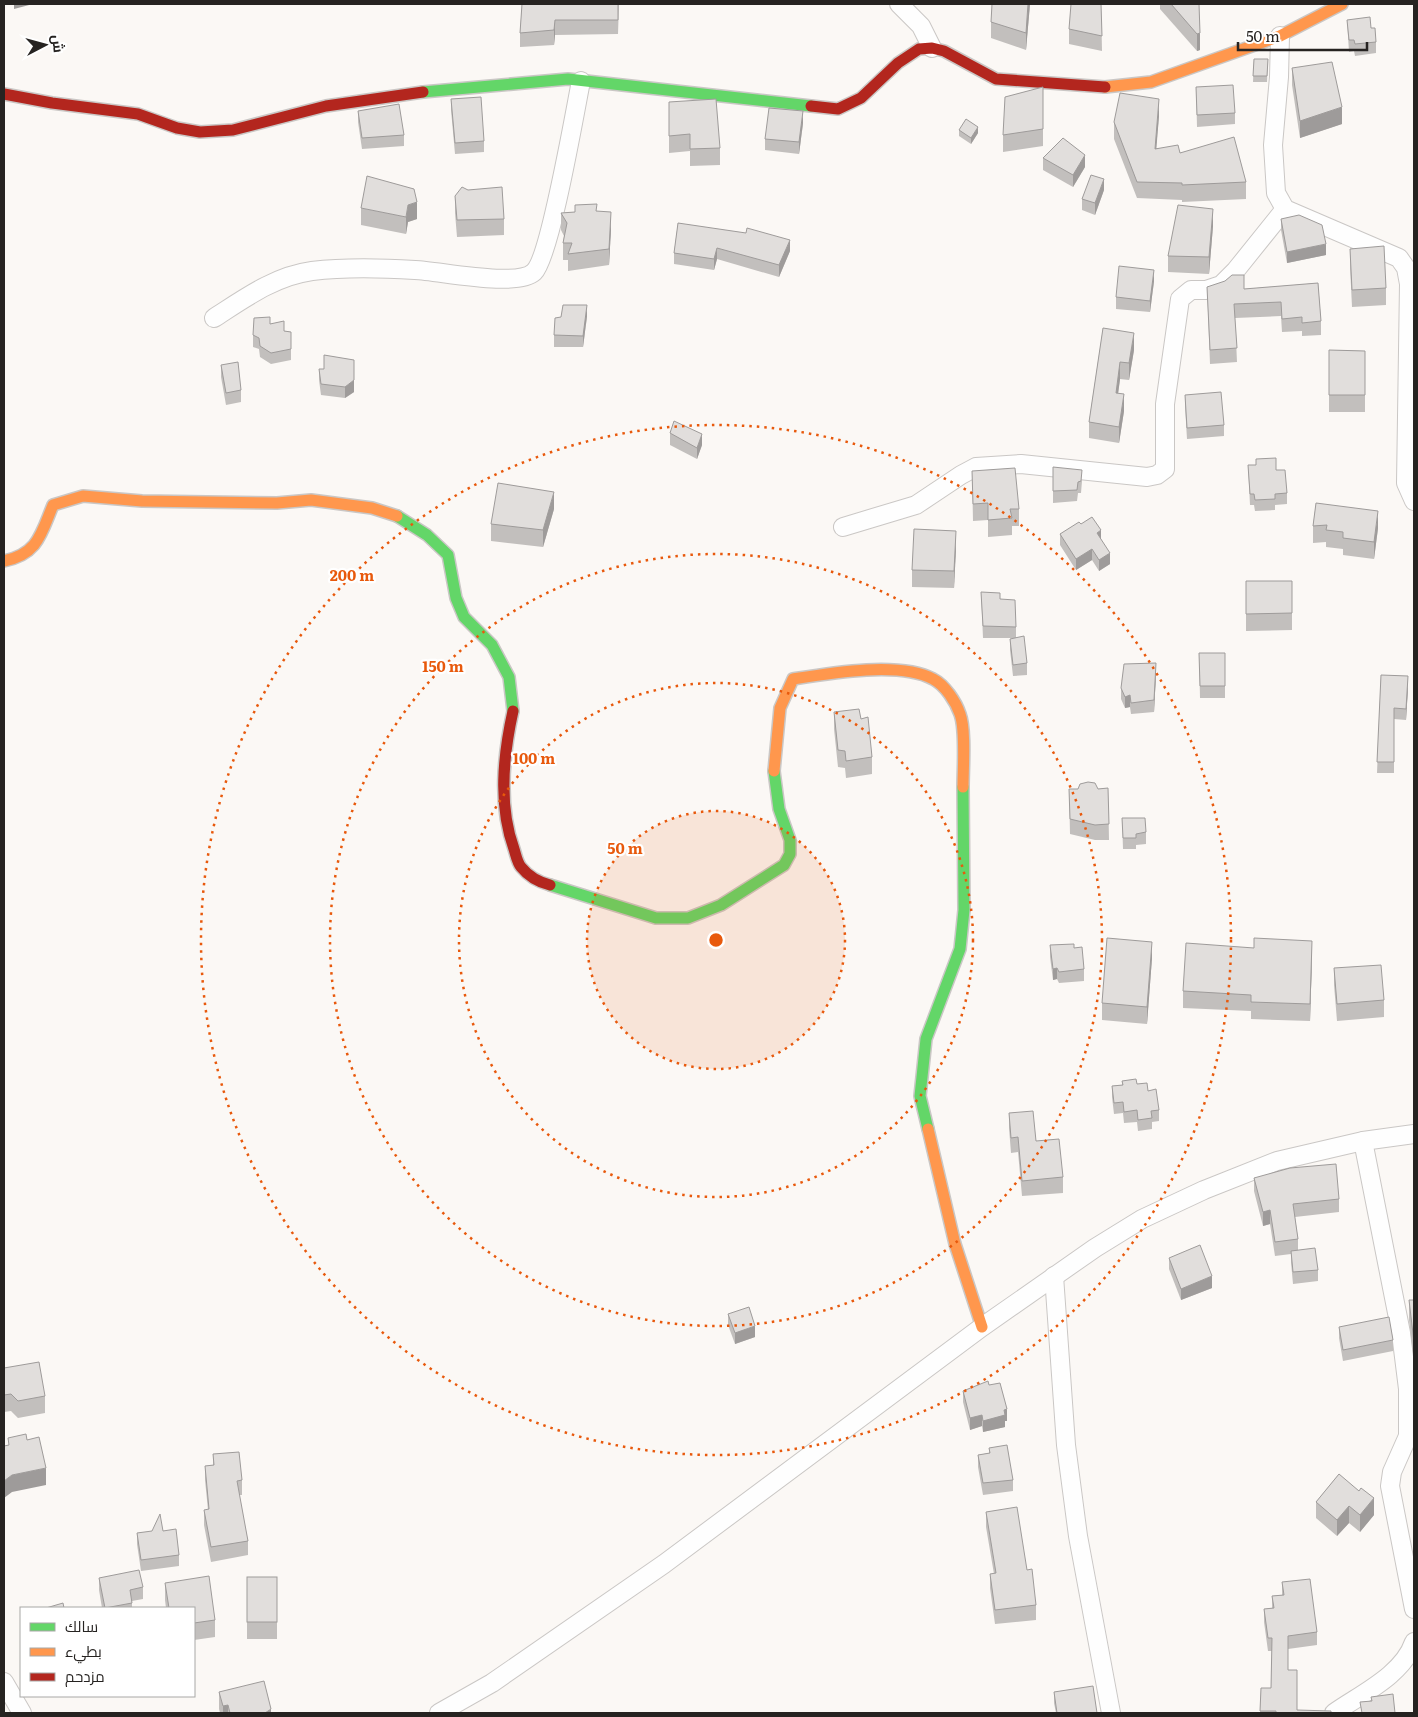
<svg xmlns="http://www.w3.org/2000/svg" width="1418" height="1717" viewBox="0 0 1418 1717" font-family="Literata,Cairo,serif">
<rect width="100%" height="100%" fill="#fbf8f5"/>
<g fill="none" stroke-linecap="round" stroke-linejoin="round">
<g stroke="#cac7c5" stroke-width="20">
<g id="street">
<polyline points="899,4 921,26 932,48"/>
<polyline points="1280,36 1279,77 1273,145 1276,193 1285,209 1399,258 1406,268 1409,284 1406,483 1414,501"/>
<path d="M 214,318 C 245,298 275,276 312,271 C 345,267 382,268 415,270 C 440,271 517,288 534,272 C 550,257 575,111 581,81"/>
<polyline points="843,527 916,505 961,475 976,467 1021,464 1147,477 1157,475 1165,469 1165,404 1180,299 1191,290 1206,290 1221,285 1236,270 1285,209"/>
<polyline points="1363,1141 1401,1333 1408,1389 1408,1436 1392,1472 1390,1486 1414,1609"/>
<polyline points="1054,1276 1066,1445 1078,1536 1111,1713"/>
<polyline points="4,1682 22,1713"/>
<polyline points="439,1713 492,1683 664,1564 982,1327 1095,1248 1142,1219 1204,1190 1277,1161 1363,1141 1414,1134"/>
<path d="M 1334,1713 C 1361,1694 1403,1675 1414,1642"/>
</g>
</g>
<g stroke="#cac7c5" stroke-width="14">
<g id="fast">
<polyline points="423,92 568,79 811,106"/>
<polyline points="397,516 427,535 448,555 456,598 464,617 492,645 509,677 513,711"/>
<polyline points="550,885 656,918 688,918 721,905 784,865 790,854 790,840 779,809 774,771"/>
<polyline points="928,1129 920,1096 926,1039 960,949 964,910 963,787"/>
</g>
</g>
<g stroke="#cac7c5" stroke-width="14">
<g id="slow">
<polyline points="1105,87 1151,82 1280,36 1342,4"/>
<path d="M 4,561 C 38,554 41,534 53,505 L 83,496 L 142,501 L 277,503 L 311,500 L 372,508 L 397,516"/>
<path d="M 774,771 L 780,708 L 793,679 C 830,673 900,661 933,679 C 945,685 956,702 960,714 C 966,730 963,769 963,787"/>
<polyline points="928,1129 955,1244 982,1327"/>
</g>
</g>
<g stroke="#cac7c5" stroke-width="14">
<g id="jam">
<polyline points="4,94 52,103 138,114 177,128 200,132 233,130 326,106 423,92"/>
<polyline points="811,106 838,109 861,98 898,63 919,49 932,48 944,51 996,79 1105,87"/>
<path d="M 513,711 C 503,756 498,805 514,849 C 516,855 517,862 521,867 C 529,877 538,882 550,885"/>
</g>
</g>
<use href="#street" stroke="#fefefe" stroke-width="18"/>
<use href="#fast" stroke="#63d668" stroke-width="11"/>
<use href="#slow" stroke="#ff974d" stroke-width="11"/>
<use href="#jam" stroke="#b3261e" stroke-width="11"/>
</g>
<g fill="#c2bfbd">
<polygon points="522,4 619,4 618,34 555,35 554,45 520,47 520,33"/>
<polygon points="1030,4 1026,50 991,38 991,22"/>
<polygon points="1101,4 1102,51 1069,44 1069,29"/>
<polygon points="1160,4 1199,4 1200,50 1197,51 1160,9"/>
<polygon points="1347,20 1371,28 1376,42 1376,53 1355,56 1354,51 1349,52"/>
<polygon points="1254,59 1268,59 1267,82 1253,82"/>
<polygon points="1292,68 1342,124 1300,138 1292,85"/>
<polygon points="1043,87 1043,146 1003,152 1003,135"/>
<polygon points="1196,87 1235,113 1235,124 1197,127"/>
<polygon points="451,99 484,141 484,152 455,154 451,110"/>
<polygon points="669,102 720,148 720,165 690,166 690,151 669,153"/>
<polygon points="358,111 404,135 404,146 362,149 358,122"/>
<polygon points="1159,116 1156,148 1180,153 1246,182 1246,199 1182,202 1182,200 1137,198 1114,139 1114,122"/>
<polygon points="803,123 799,154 765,150 765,139"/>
<polygon points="959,130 978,133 971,144 959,136"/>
<polygon points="1043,158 1085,167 1073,187 1043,170"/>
<polygon points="1104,190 1095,215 1082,210 1082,199"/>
<polygon points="455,196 504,219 504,235 457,237 455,213"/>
<polygon points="361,208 417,219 408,222 406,234 361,225"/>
<polygon points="597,211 611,229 609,265 568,271 568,260 563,260 563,243 564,236 561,230 561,213"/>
<polygon points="1281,219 1326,255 1287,263 1281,230"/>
<polygon points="678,223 790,251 779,277 717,259 714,270 674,264 674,253"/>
<polygon points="1213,226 1209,274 1168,272 1168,256"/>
<polygon points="1350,249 1386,288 1386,305 1352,307 1350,266"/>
<polygon points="1154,281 1150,312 1116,309 1116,297"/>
<polygon points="1318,283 1321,321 1321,335 1302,336 1302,331 1282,332 1281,316 1235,318 1237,362 1210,364 1207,287 1244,289"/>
<polygon points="587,316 583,347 554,347 554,335 561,317"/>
<polygon points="270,324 284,331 291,332 291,360 271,364 260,357 259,349 253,347 253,335"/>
<polygon points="1103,328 1134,350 1129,380 1120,379 1118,393 1124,411 1119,443 1089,438 1089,422"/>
<polygon points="1329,350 1365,351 1365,412 1329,412"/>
<polygon points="324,355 354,392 345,398 321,395 319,380 319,369 324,369"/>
<polygon points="221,365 241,390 241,402 226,405 221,377"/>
<polygon points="1185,395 1224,425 1224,436 1187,439 1185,406"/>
<polygon points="670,433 702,445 697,459 670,445"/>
<polygon points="1248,465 1276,470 1287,493 1287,504 1275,505 1275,510 1255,511 1254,505 1250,505"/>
<polygon points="1053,467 1082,481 1081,493 1078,493 1077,501 1053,503"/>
<polygon points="972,471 1019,509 1019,526 1012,526 1012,535 988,537 988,520 973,521"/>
<polygon points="1316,503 1378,528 1374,559 1343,555 1343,549 1326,547 1326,542 1313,543 1313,526"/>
<polygon points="554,509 543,547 491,541 491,524"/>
<polygon points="1081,524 1101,539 1110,564 1099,571 1092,560 1076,570 1060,545 1060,534"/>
<polygon points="956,548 954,588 912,587 912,570"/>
<polygon points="1246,581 1292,581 1292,630 1246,631"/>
<polygon points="981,592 1000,599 1016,627 1016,638 1027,663 1027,675 1013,676 1010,650 1010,639 1015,638 983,638"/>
<polygon points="1199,653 1225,653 1225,698 1200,698"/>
<polygon points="1156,674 1154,712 1131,714 1130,707 1125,708 1121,699 1121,688"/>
<polygon points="1381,675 1408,688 1406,720 1394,719 1394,773 1377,773"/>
<polygon points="834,712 861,719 872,757 872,774 846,778 845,768 838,767 834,729"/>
<polygon points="1108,788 1109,840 1095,840 1070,834 1069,789 1098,789"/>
<polygon points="1122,818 1146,832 1146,844 1136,845 1136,849 1123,849"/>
<polygon points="1050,945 1074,948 1084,969 1084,981 1059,983 1057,979 1053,980 1050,957"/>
<polygon points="1152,958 1147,1024 1102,1020 1102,1003"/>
<polygon points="1312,958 1310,1021 1251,1019 1251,1011 1183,1008 1183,991"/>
<polygon points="1334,968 1384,1000 1384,1017 1337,1021 1334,985"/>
<polygon points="1122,1081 1137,1084 1148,1091 1159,1110 1159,1121 1152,1122 1152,1129 1138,1131 1137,1122 1124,1123 1123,1113 1114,1114 1112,1097 1112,1086 1122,1085"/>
<polygon points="1009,1113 1036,1141 1063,1177 1063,1193 1022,1196 1018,1152 1011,1153 1009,1128"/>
<polygon points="1254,1178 1339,1199 1339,1212 1295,1217 1298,1239 1298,1250 1318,1270 1318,1281 1293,1284 1291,1262 1291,1254 1275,1256 1270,1224 1263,1226 1254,1191"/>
<polygon points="1169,1258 1212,1288 1181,1300 1169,1269"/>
<polygon points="1409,1300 1414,1300 1414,1362 1409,1320"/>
<polygon points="728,1314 755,1337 735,1344 728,1325"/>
<polygon points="1339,1327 1393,1340 1393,1351 1343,1361 1339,1338"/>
<polygon points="4,1368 45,1396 45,1413 18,1418 11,1411 4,1412"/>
<polygon points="989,1385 1007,1421 1005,1421 1005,1427 983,1432 982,1426 970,1430 963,1402 963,1391"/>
<polygon points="989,1448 1013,1480 1013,1491 983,1495 978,1467 978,1455 989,1453"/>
<polygon points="213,1454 242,1480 242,1495 239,1495 248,1541 248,1555 211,1562 204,1525 204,1510 208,1510 205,1480 205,1466 213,1465"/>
<polygon points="1339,1474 1374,1515 1360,1532 1349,1523 1337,1536 1316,1518 1316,1502"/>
<polygon points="986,1512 1036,1605 1036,1620 995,1624 990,1588 990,1574 994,1574 986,1527"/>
<polygon points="163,1531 179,1555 179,1566 141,1571 137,1544 137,1533"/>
<rect x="247" y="1577" width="30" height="62"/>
<polygon points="99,1578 143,1587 143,1599 132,1601 132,1608 102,1608 99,1590"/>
<polygon points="1282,1582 1317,1632 1317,1645 1288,1649 1288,1670 1297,1710 1331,1713 1260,1713 1261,1688 1271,1688 1272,1651 1268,1651 1264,1622 1264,1609 1272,1608 1272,1596 1282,1595"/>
<polygon points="165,1583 215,1620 215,1637 194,1640 194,1608 166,1608 165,1600"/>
<polygon points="219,1692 271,1713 220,1713 219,1709"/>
<polygon points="1054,1692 1097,1713 1056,1713 1054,1703"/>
</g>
<g fill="#9e9b9a">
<polygon points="14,4 33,4 14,9"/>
<polygon points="1028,4 1030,4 1026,50 1026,33"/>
<polygon points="555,20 555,35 554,45 554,30"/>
<polygon points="1200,33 1200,50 1197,51 1197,34"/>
<polygon points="1159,99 1159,116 1155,165 1155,149"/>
<polygon points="1342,107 1342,124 1300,138 1300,121"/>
<polygon points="803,111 803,123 799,154 799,142"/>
<polygon points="978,127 978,133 971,144 971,138"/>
<polygon points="1085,155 1085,167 1073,187 1073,175"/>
<polygon points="1104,179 1104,190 1095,215 1095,203"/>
<polygon points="417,202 417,219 408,222 406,234 406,217 408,205"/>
<polygon points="1213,209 1213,226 1209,274 1209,257"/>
<polygon points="611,212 611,229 609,265 609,249"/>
<polygon points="790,240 790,251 779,277 779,265"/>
<polygon points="1326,244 1326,255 1287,263 1287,252"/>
<polygon points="717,248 717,259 714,270 714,259"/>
<polygon points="1154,270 1154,281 1150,312 1150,301"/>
<polygon points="587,305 587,316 583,347 583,336"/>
<polygon points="1134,333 1134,350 1129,380 1129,363"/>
<polygon points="1120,362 1120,379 1116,410 1116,393"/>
<polygon points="354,380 354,392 345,398 345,387"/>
<polygon points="1124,394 1124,411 1119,443 1119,427"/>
<polygon points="702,434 702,445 697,459 697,448"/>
<polygon points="554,492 554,509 543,547 543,530"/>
<polygon points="1378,511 1378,528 1374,559 1374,542"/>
<polygon points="1101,530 1101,541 1097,533"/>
<polygon points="956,531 956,548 954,588 954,571"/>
<polygon points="1092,549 1092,560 1076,570 1076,559"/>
<polygon points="1110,553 1110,564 1099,571 1099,560"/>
<polygon points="1156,663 1156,674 1154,712 1154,700"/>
<polygon points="1408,676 1408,688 1406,720 1406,709"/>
<polygon points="1130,695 1130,707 1125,708 1125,697"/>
<polygon points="1312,941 1312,958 1310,1021 1310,1004"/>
<polygon points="1152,942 1152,958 1147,1024 1147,1007"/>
<polygon points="1057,968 1057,979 1053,980 1053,969"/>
<polygon points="1270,1210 1270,1224 1263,1226 1263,1212"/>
<polygon points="1212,1276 1212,1288 1181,1300 1181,1289"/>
<polygon points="755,1326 755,1337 735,1344 735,1333"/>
<polygon points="1007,1409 1007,1421 1005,1421 1005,1427 983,1432 983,1421 1004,1410"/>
<polygon points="982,1415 982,1426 970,1430 970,1418"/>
<polygon points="46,1468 46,1485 12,1492 4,1498 4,1481 12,1475"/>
<polygon points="1374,1498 1374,1515 1360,1532 1360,1515"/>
<polygon points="1349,1506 1349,1523 1337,1536 1337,1520"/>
<polygon points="228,1705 228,1713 223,1713 223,1706"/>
<polygon points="271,1709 271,1713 265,1713"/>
</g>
<g fill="#e1dedc" stroke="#9e9b9a">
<polygon points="522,4 618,4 618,20 555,20 554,30 520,33"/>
<polygon points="992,4 1028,4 1026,33 991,22"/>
<polygon points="1071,4 1101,4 1102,36 1069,29"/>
<polygon points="1171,4 1199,4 1200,33 1197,34"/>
<polygon points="1370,17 1371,28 1375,28 1376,42 1355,44 1354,40 1349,40 1347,20"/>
<polygon points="1254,59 1268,59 1267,76 1253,76"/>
<polygon points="1332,62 1342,107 1300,121 1292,68"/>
<polygon points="1233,85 1235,113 1197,115 1196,87"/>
<polygon points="1043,87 1043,129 1003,135 1005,97"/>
<polygon points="1120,93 1159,99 1155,149 1178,145 1180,153 1234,137 1246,182 1182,185 1182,183 1137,182 1114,122"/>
<polygon points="481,97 484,141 455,143 451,99"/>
<polygon points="716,99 720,148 690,149 690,134 669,136 669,102"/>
<polygon points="399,104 404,135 362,138 358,111"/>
<polygon points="769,108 803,111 799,142 765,139"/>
<polygon points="966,119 978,127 971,138 959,130"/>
<polygon points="1063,138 1085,155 1073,175 1043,158"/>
<polygon points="1091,175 1104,179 1095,203 1082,199"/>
<polygon points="367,176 414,189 417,202 408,205 406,217 361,208"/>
<polygon points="462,187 468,190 502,187 504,219 457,220 455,196"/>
<polygon points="597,204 596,211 611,212 609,249 568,254 572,243 563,243 567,223 561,213 575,212 575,205"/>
<polygon points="1178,205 1213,209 1209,257 1168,256"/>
<polygon points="1299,215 1322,225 1326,244 1287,252 1281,219"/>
<polygon points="678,223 746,233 747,228 790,240 779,265 717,248 714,259 674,253"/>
<polygon points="1384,246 1386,288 1352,290 1350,249"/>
<polygon points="1119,266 1154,270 1150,301 1116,297"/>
<polygon points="1232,275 1244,275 1244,289 1318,283 1321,321 1302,323 1302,317 1282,319 1281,302 1234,304 1237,348 1210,350 1207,287 1225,281"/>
<polygon points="563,305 587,305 583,336 554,335 555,318 561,317"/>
<polygon points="270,317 270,324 284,321 284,331 291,332 291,349 271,353 260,346 259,338 253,335 254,318"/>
<polygon points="1103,328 1134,333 1129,363 1120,362 1116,393 1124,394 1119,427 1089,422"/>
<polygon points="1329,350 1365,351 1365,395 1329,395"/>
<polygon points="324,355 354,360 354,380 345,387 321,384 319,369 324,369"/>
<polygon points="238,362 241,390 226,393 221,365"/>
<polygon points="1221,392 1224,425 1187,428 1185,395"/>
<polygon points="674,421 702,434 697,448 670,433"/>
<polygon points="1276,458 1276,470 1285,470 1287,493 1275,494 1275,499 1255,500 1254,494 1250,494 1248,465 1256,465 1256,459"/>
<polygon points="1053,467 1082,470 1081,481 1078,482 1077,490 1053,491"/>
<polygon points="1015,468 1019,509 1010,509 1012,518 988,520 988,503 973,504 972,471"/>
<polygon points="498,483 554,492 543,530 491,524"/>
<polygon points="1316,503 1378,511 1374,542 1343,538 1343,532 1326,530 1327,525 1313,526"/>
<polygon points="1092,517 1101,530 1097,533 1110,553 1099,560 1092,549 1076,559 1060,534 1079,522 1081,524"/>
<polygon points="914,529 956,531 954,571 912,570"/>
<polygon points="1246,581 1292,581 1292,613 1246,614"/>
<polygon points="981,592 1000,593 1000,599 1015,600 1016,627 983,626"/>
<polygon points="1024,636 1027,663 1013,665 1010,639"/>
<polygon points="1199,653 1225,653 1225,686 1200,686"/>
<polygon points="1156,663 1154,700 1131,703 1130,695 1125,697 1121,688 1124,664"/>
<polygon points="1381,675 1408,676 1406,709 1394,708 1394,762 1377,762"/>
<polygon points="859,709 861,719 868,717 872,757 846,761 845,751 838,750 834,712"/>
<polygon points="1088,782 1095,783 1098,789 1108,788 1109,824 1095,825 1070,819 1069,789 1078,789 1080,784"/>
<polygon points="1122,818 1145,818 1146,832 1136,834 1136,838 1123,838"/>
<polygon points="1107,938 1152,942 1147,1007 1102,1003"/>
<polygon points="1254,938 1312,941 1310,1004 1251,1002 1251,995 1183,991 1186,943 1254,948"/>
<polygon points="1074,944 1074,948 1082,947 1084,969 1059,972 1057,968 1053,969 1050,945"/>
<polygon points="1381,965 1384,1000 1337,1004 1334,968"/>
<polygon points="1136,1079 1137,1084 1147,1083 1148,1091 1156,1089 1159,1110 1151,1111 1152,1118 1138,1120 1137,1110 1124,1112 1123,1102 1114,1103 1112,1086 1123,1085 1122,1081"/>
<polygon points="1033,1111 1036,1141 1059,1139 1063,1177 1022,1181 1018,1137 1011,1138 1009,1113"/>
<polygon points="1336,1164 1339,1199 1293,1204 1298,1239 1275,1242 1270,1210 1263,1212 1254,1178 1290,1168"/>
<polygon points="1200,1245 1212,1276 1181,1289 1169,1258"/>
<polygon points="1315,1248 1318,1270 1293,1272 1291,1251"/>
<polygon points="1409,1300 1414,1300 1414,1342"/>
<polygon points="749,1307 755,1326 735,1333 728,1314"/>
<polygon points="1389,1317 1393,1340 1343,1350 1339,1327"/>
<polygon points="39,1362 45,1396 18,1401 11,1394 4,1395 4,1368"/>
<polygon points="988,1381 989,1385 1000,1383 1007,1409 1004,1410 1005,1415 983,1421 982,1415 970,1418 963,1391"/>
<polygon points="26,1434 27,1440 39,1437 46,1468 12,1475 4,1481 4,1446 9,1445 8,1438"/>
<polygon points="1007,1445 1013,1480 983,1483 978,1455 990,1453 989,1448"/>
<polygon points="239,1452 242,1480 237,1481 248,1541 211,1547 204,1510 209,1509 205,1466 214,1465 213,1454"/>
<polygon points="1339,1474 1359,1491 1361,1488 1374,1498 1360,1515 1349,1506 1337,1520 1316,1502"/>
<polygon points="1017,1507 1027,1570 1032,1569 1036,1605 995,1610 990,1574 996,1573 986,1512"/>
<polygon points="160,1514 163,1531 176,1529 179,1555 141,1560 137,1533 152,1531"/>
<polygon points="139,1570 143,1587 130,1590 132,1603 105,1608 99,1578"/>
<polygon points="209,1576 215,1620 194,1623 194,1608 169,1608 165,1583"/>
<rect x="247" y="1577" width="30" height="45"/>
<polygon points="1310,1579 1317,1632 1288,1636 1288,1670 1297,1670 1297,1710 1331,1711 1331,1713 1276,1713 1276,1711 1260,1711 1261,1688 1271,1688 1272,1638 1268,1638 1264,1609 1274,1608 1272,1596 1284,1595 1282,1582"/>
<polygon points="63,1603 64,1608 46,1608"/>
<polygon points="264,1681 271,1709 265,1713 230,1713 228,1705 223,1706 219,1692"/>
<polygon points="1093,1686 1097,1713 1057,1713 1054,1692"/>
<polygon points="1393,1694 1395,1713 1362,1713 1360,1702 1372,1701 1371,1697"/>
</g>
<circle cx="716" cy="940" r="129" fill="#e8590c" fill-opacity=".12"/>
<g fill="none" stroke="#e8590c" stroke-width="2.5" stroke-dasharray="2.5 5">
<circle cx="716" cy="940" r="129"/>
<circle cx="716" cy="940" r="257"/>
<circle cx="716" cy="940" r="386"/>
<circle cx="716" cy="940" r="515"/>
</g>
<circle cx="716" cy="940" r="8" fill="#e8590c" stroke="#fff" stroke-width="2.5"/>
<g font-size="15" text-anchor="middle" font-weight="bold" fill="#e8590c" stroke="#fff" stroke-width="4.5" stroke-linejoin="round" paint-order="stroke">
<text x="352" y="581">200 m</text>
<text x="443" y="672">150 m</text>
<text x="534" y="764">100 m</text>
<text x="625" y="854">50 m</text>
</g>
<rect width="1418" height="1717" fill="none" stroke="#262321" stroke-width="10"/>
<rect x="20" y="1607" width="175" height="90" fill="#ffffff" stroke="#a8a7a6"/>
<rect x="30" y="1623" width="25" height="8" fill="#63d668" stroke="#a8a7a6"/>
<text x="65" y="1632" font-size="15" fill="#262321">سالك</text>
<rect x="30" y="1648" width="25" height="8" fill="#ff974d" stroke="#a8a7a6"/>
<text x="65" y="1657" font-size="15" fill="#262321">بطيء</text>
<rect x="30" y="1673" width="25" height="8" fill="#b3261e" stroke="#a8a7a6"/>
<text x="65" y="1682" font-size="15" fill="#262321">مزدحم</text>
<g transform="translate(45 45) rotate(84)" stroke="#ffffff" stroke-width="4" paint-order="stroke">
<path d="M0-4L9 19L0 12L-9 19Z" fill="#262321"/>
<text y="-8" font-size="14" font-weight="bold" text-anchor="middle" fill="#262321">ش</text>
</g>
<path d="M1238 42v8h129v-8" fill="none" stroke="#262321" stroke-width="2.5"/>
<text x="1246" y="42" font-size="15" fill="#262321" stroke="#ffffff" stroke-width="4" paint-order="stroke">50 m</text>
</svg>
